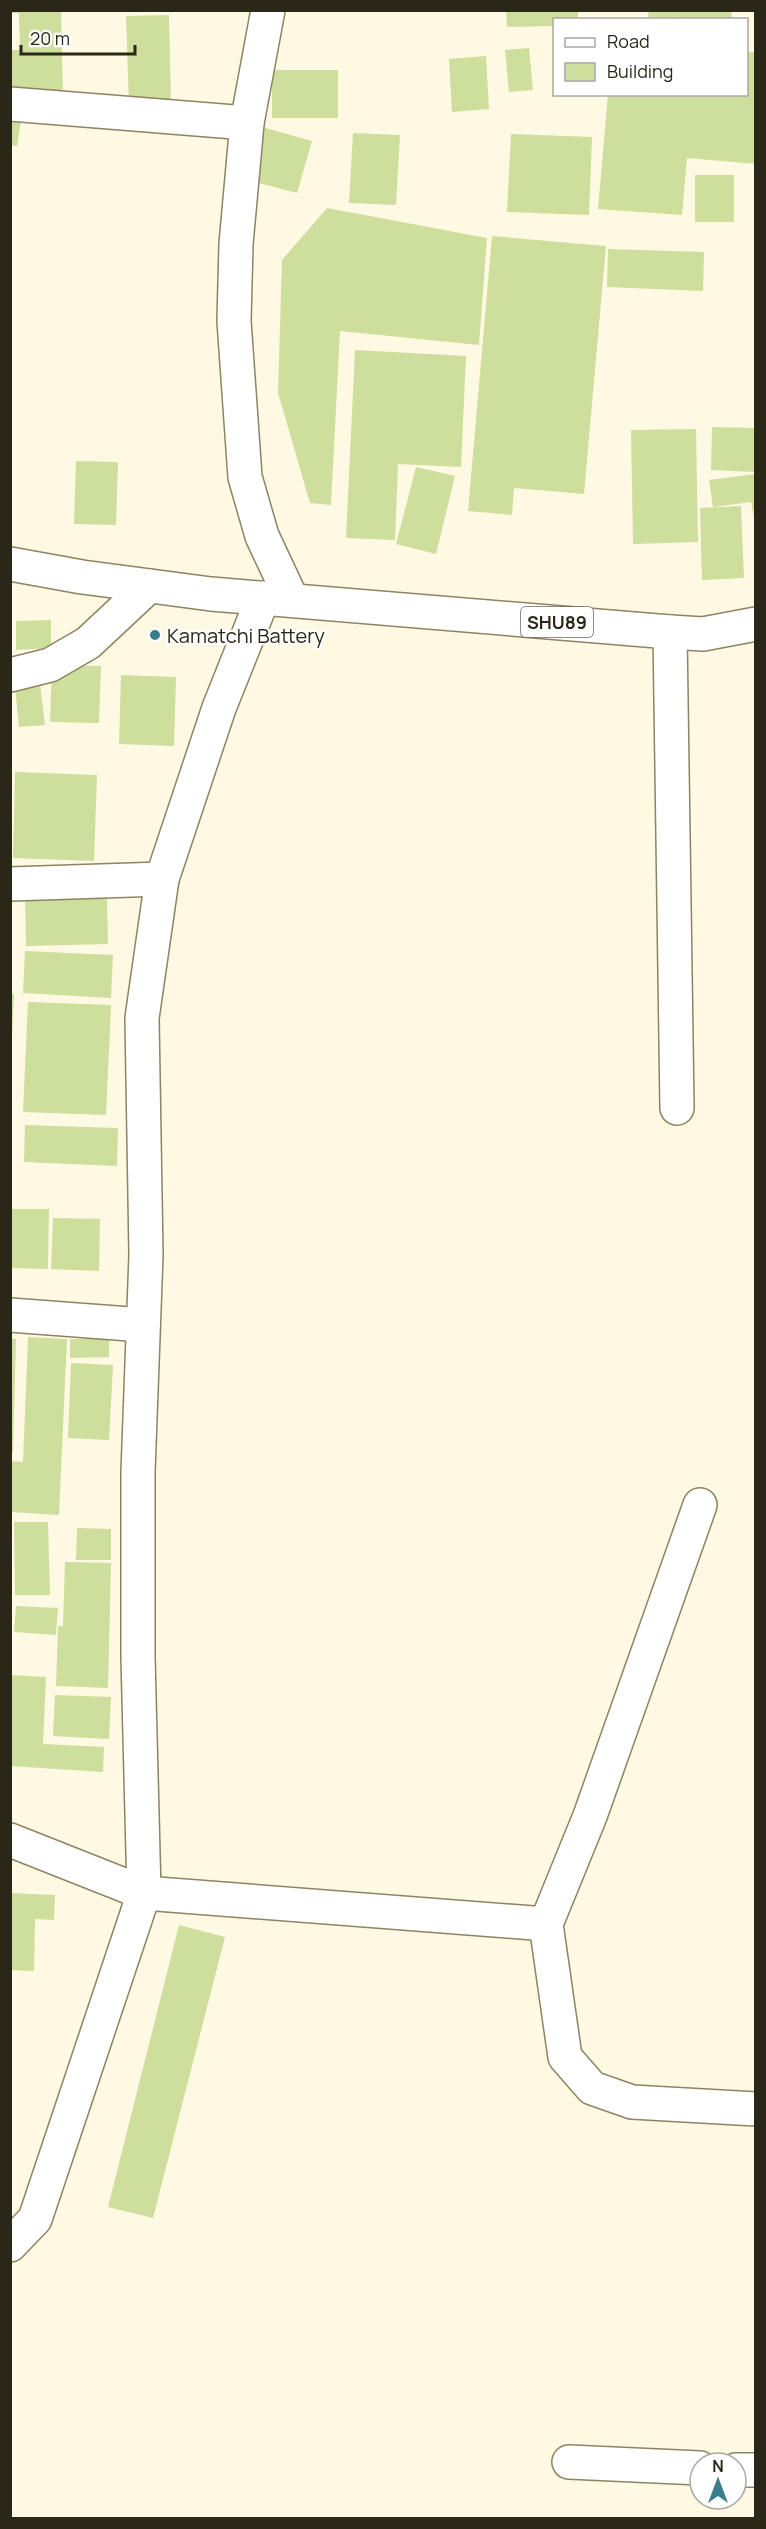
<svg xmlns="http://www.w3.org/2000/svg" width="766" height="2529" viewBox="0 0 766 2529" font-family="Manrope,sans-serif">
<rect width="100%" height="100%" fill="#fef9e3"/>
<g fill="#cede9d">
<polygon points="10,10 61,10 63,98 10,99 10,50 20,50 19,13 10,13"/>
<polygon points="506,10 578,10 578,20 554,20 554,26 507,27"/>
<polygon points="649,10 732,10 731,19 648,17"/>
<polygon points="169,15 171,104 129,106 126,16"/>
<polygon points="529,48 533,90 509,92 505,50"/>
<polygon points="746,52 756,52 756,164 687,158 682,215 598,209 608,94 746,94"/>
<polygon points="486,56 489,109 452,112 449,59"/>
<rect x="272" y="70" width="66" height="48"/>
<polygon points="10,119 21,121 17,146 10,145"/>
<polygon points="262,127 312,141 297,193 247,180"/>
<polygon points="353,133 400,135 396,205 349,203"/>
<polygon points="511,134 592,137 589,215 507,212"/>
<rect x="695" y="175" width="39" height="47"/>
<polygon points="327,208 487,238 479,345 340,331 331,505 310,503 278,393 282,260"/>
<polygon points="492,236 606,246 584,494 514,488 512,515 468,511"/>
<polygon points="608,249 704,252 703,291 607,287"/>
<polygon points="355,350 466,356 461,467 398,464 395,540 346,538"/>
<polygon points="712,427 756,428 756,472 711,470"/>
<polygon points="696,429 698,542 633,544 631,430"/>
<polygon points="76,461 118,462 116,525 74,524"/>
<polygon points="416,467 455,476 436,554 396,544"/>
<polygon points="756,474 756,527 751,502 713,507 709,480"/>
<polygon points="741,506 744,578 702,580 700,508"/>
<polygon points="51,620 51,648 16,650 16,621"/>
<polygon points="52,665 101,666 99,723 50,722"/>
<polygon points="121,675 176,677 174,746 119,744"/>
<polygon points="40,684 45,725 19,727 15,687"/>
<polygon points="15,772 97,775 94,861 13,858"/>
<polygon points="81,893 81,899 107,899 108,944 26,946 25,894"/>
<polygon points="25,951 113,955 111,998 23,993"/>
<polygon points="10,994 14,994 12,1038 10,1038"/>
<polygon points="28,1002 111,1005 106,1115 23,1112"/>
<polygon points="25,1125 118,1128 117,1166 24,1162"/>
<polygon points="10,1209 49,1209 48,1269 10,1268"/>
<polygon points="53,1218 100,1219 99,1271 51,1269"/>
<polygon points="28,1337 67,1339 59,1515 10,1512 10,1461 23,1462"/>
<polygon points="10,1339 16,1339 13,1452 10,1452"/>
<polygon points="70,1339 109,1339 109,1357 70,1358"/>
<polygon points="71,1363 113,1365 109,1440 68,1438"/>
<polygon points="14,1522 48,1522 50,1595 15,1595"/>
<polygon points="77,1528 111,1529 111,1560 76,1560"/>
<polygon points="65,1562 111,1563 108,1688 56,1686 58,1626 63,1626"/>
<polygon points="16,1606 58,1608 56,1635 14,1632"/>
<polygon points="10,1675 46,1677 43,1744 104,1747 103,1772 10,1766"/>
<polygon points="55,1695 111,1697 109,1739 53,1736"/>
<polygon points="10,1893 55,1895 54,1920 35,1919 34,1971 10,1970"/>
<polygon points="179,1925 225,1937 153,2218 108,2207"/>
</g>
<g fill="none" stroke-linecap="round" stroke-linejoin="round">
<g stroke="#8c8462" stroke-width="36">
<g id="minor">
<polyline points="268,10 247,123 236,244 234,321 245,477 262,536 292,600"/>
<polyline points="10,104 247,123"/>
<polyline points="670,632 677,1108"/>
<polyline points="10,675 50,665 88,643 149,586"/>
<polyline points="10,884 162,879"/>
<polyline points="10,1315 143,1325"/>
<polyline points="700,1505 590,1816 546,1924 565,2057 592,2088 632,2102 756,2109"/>
<polyline points="10,1840 144,1893 138,1657 138,1472 146,1255 142,1018 162,879 219,708 263,598"/>
<polyline points="10,2245 35,2219 144,1893 546,1924"/>
<polyline points="569,2462 700,2468"/>
<polyline points="736,2470 756,2470"/>
</g>
</g>
<g stroke="#8c8462" stroke-width="36">
<polyline id="major" points="10,564 82,577 211,594 670,632 703,634 756,624"/>
</g>
<use href="#minor" stroke="#fff" stroke-width="33"/>
<use href="#major" stroke="#fff" stroke-width="33"/>
</g>
<circle fill="#3a7e8d" stroke="#fff" stroke-width="2" cx="155" cy="635" r="6"/>
<g text-anchor="middle" dominant-baseline="central" stroke-width="4.5" stroke-linejoin="round" paint-order="stroke">
<rect fill="#fff" stroke="#6a675d" stroke-width="1.5" x="521" y="607" width="72" height="30" rx="4.5"/>
<g font-size="18" font-weight="bold" fill="#2a2618">
<text x="557" y="622">SHU89</text>
</g>
<g font-size="20" fill="#2a2618" stroke="#fff" text-anchor="start">
<text x="167" y="635">Kamatchi Battery</text>
</g>
</g>
<rect width="766" height="2529" fill="none" stroke="#2a2618" stroke-width="24"/>
<rect x="553" y="18" width="195" height="78" fill="#ffffff" stroke="#aaa8a3" stroke-width="1.5"/>
<rect x="565" y="38" width="30" height="9" fill="#ffffff" stroke="#aaa8a3" stroke-width="1.5"/>
<text x="607" y="48" font-size="18" fill="#2a2618">Road</text>
<rect x="565" y="63" width="30" height="18" fill="#cede9d" stroke="#aaa8a3" stroke-width="1.5"/>
<text x="607" y="78" font-size="18" fill="#2a2618">Building</text>
<g transform="translate(718 2481)"><circle r="28" fill="#ffffff" stroke="#aaa8a3" stroke-width="1.5"/>
<path d="M0-4.5L10 22L0 15L-10 22Z" fill="#3a7e8d"/>
<text y="-9" font-size="16" font-weight="bold" text-anchor="middle" fill="#2a2618">N</text>
</g>
<path d="M21 45v9h114v-9" fill="none" stroke="#2a2618" stroke-width="3"/>
<text x="30" y="45" font-size="18" fill="#2a2618" stroke="#ffffff" stroke-width="4.5" paint-order="stroke">20 m</text>
</svg>
